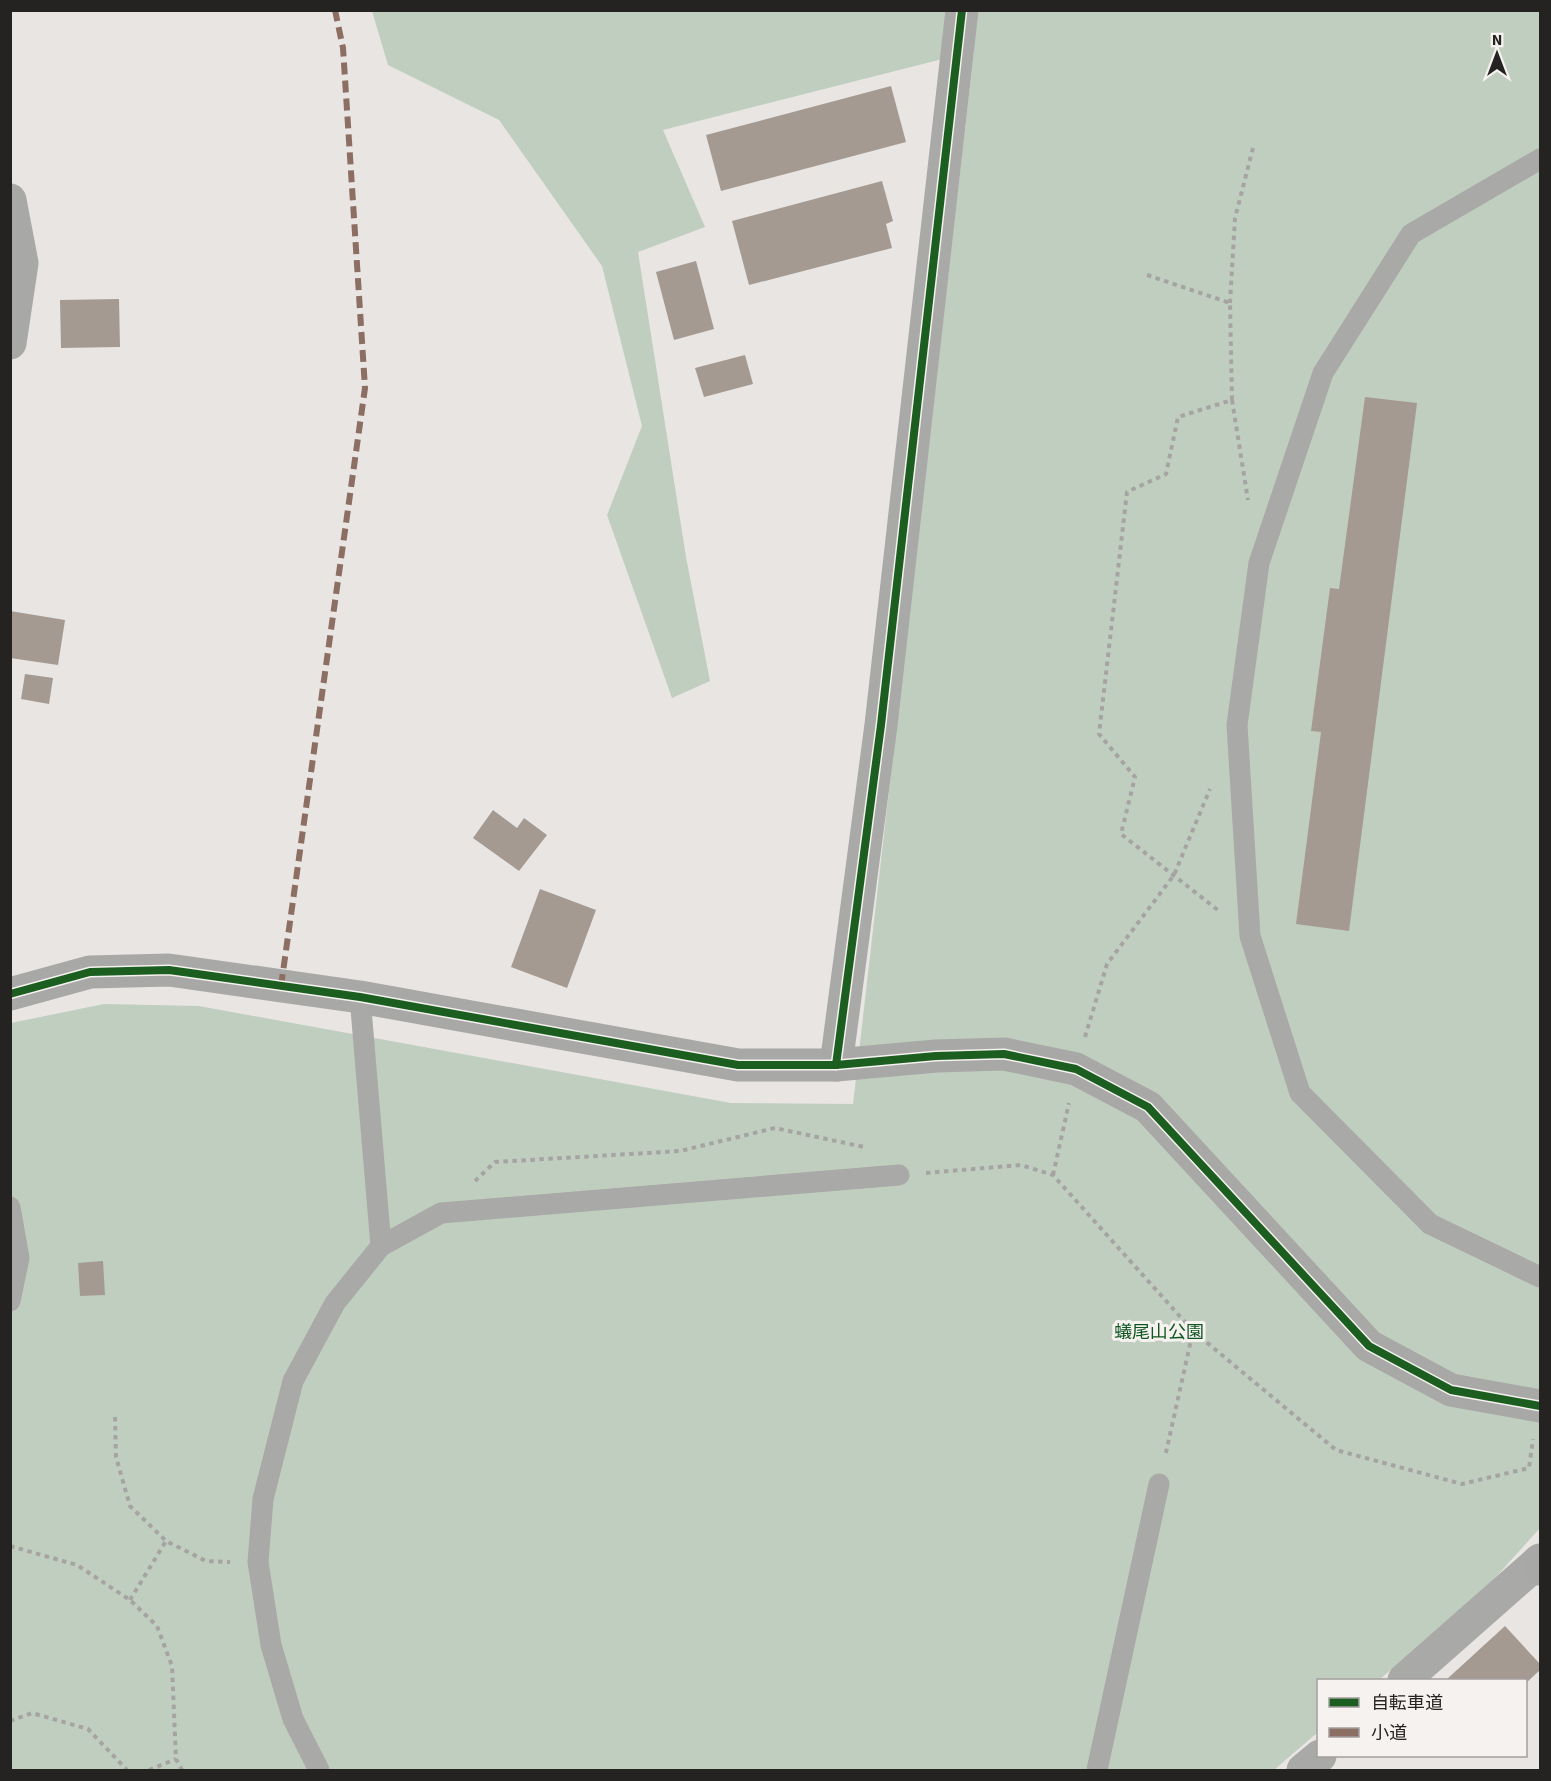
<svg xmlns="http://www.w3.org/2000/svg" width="1551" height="1781" viewBox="0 0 1551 1781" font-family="'Source Sans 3','Noto Sans JP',sans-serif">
<rect width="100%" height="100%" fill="#e8e5e3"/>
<polygon fill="#c0cebf" points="372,11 1540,11 1540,1528 1486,1588 1379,1680 1318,1680 1318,1732 1274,1770 11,1770 11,1023 104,1004 199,1006 731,1103 853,1104 974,51 663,130 705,227 638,252 686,557 710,681 672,698 607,515 642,426 602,266 499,120 388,65"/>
<g fill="#a49a92">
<polygon points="891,86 906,142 721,191 706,135"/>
<polygon points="882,181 893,221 886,224 892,248 749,285 732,221"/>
<polygon points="696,261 714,329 674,340 656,272"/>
<polygon points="119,299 120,347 61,348 60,300"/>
<polygon points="745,355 753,384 704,397 695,368"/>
<polygon points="1365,397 1417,403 1349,931 1296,924 1321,732 1311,731 1330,588 1339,589"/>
<polygon points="10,611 65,620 58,665 10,658"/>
<polygon points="25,674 53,678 49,704 21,699"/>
<polygon points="493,810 517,828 524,818 547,835 519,871 473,838"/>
<polygon points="540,889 596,910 567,988 511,967"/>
<polygon points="103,1261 105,1295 80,1296 78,1263"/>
<polygon points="1505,1626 1540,1664 1540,1670 1526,1683 1526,1680 1446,1680"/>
</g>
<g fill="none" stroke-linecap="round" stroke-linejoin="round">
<g stroke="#a6a4a3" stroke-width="4" stroke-dasharray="4.5 4.5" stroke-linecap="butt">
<polyline points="1147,275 1230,303 1232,400 1178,417 1166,474 1127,492 1099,734 1135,777 1121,834 1219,911"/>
<polyline points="1230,303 1235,218 1253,148"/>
<polyline points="1232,400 1248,500"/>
<polyline points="1085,1037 1107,964 1174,875 1210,789"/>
<polyline points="926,1173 1021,1165 1053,1175 1193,1331 1165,1457"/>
<polyline points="1053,1175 1069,1103"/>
<polyline points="475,1181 495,1162 680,1151 775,1128 864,1147"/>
<polyline points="1193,1331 1336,1450 1462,1484 1529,1468 1533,1439"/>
<polyline points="115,1417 116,1457 130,1506 166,1541 206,1561 230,1562"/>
<polyline points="10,1546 77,1565 130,1600 157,1626 172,1666 176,1759 182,1770"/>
<polyline points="130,1600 166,1541"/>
<polyline points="10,1721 32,1713 88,1729 127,1770"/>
<polyline points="149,1770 176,1759"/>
</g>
<g stroke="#a9a9a8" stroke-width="21">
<polyline points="1540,159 1411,234 1323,373 1259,563 1237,725 1250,936 1300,1093 1430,1224 1540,1277"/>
<polyline points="10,1207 19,1258 10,1301"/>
<polyline points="381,1246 441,1213 899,1175"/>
<polyline points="319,1770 293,1719 271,1645 258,1562 263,1499 293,1381 335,1303 381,1246 360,997"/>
<polyline points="1097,1770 1159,1484"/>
</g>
<g stroke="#a9a9a8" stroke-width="33">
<polyline points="836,1065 881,725 962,10"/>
<polyline points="1404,1680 1538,1562"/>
<polyline points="1303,1770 1320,1756"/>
</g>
<g stroke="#a8a8a7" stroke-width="33">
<polyline points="10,200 22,263 10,343"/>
<polyline points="10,994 90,972 169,970 360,997 738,1065 836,1065 936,1056 1004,1054 1076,1069 1148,1107 1369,1346 1451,1390 1540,1406"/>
<polyline points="1540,1560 1538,1562 1540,1569"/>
</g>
<polyline stroke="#8d6e63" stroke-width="6" stroke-dasharray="12 6" stroke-linecap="butt" points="281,986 365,388 343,48 335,10"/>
<g stroke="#f6f2f0" stroke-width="11">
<g id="cycleway">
<polyline points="10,994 90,972 169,970 360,997 738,1065 836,1065 936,1056 1004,1054 1076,1069 1148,1107 1369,1346 1451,1390 1540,1406"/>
<polyline points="836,1065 881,725 962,10"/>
</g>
</g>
<use href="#cycleway" stroke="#1b5e20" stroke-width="8"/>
</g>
<g text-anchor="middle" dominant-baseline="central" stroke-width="6" stroke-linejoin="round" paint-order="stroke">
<g font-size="18" fill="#0f5621" stroke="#f6f2f0">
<text x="1159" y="1332">蟻尾山公園</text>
</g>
</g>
<rect width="1551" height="1781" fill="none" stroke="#252322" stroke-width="24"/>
<rect x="1317" y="1679" width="210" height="78" fill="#f6f2f0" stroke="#a29f9e" stroke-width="1.5"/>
<rect x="1329" y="1698" width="30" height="9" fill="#1b5e20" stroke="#a29f9e" stroke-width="1.5"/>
<text x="1371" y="1709" font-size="18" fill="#252322">自転車道</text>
<rect x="1329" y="1728" width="30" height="9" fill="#8d6e63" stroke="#a29f9e" stroke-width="1.5"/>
<text x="1371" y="1739" font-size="18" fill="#252322">小道</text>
<g transform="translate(1497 54)" stroke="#f6f2f0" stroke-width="4.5" paint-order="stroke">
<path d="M0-4.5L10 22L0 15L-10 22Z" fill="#252322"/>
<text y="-9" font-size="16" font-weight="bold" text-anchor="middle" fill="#252322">N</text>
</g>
</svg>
